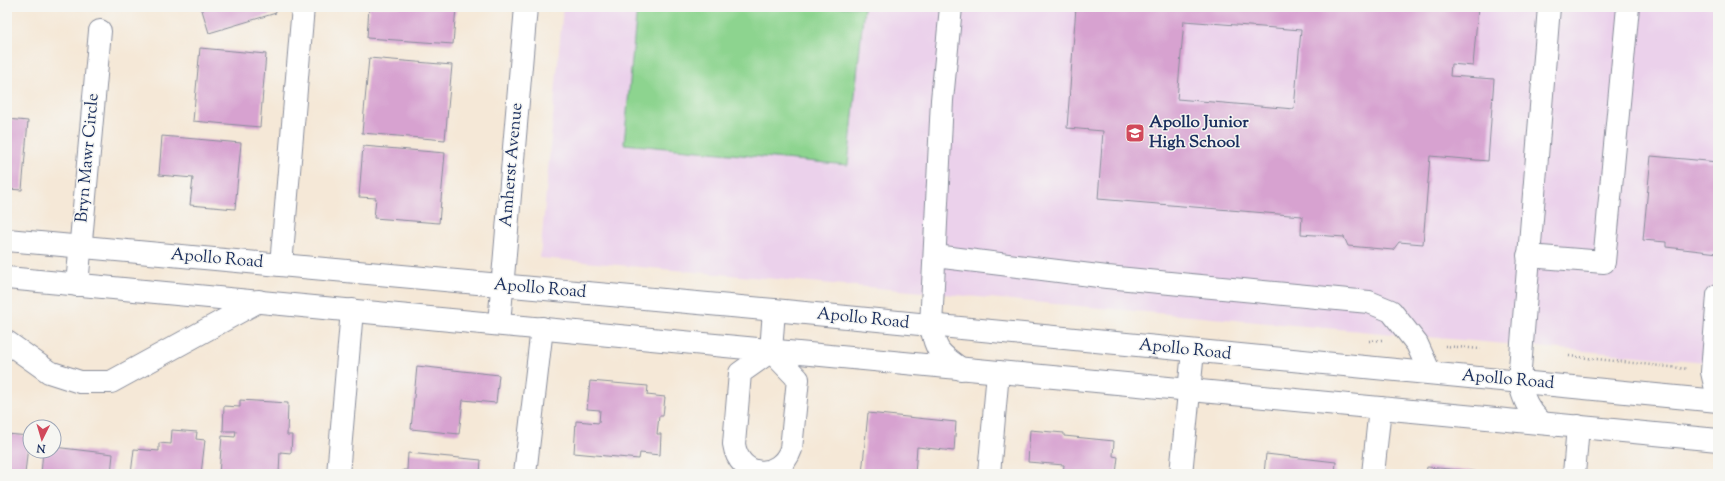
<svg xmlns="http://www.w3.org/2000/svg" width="1725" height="481" viewBox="0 0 1725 481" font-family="'Sorts Mill Goudy',serif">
<rect width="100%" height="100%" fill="#f6f6f2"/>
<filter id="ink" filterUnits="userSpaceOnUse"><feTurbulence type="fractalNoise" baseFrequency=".025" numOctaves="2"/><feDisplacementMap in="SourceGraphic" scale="8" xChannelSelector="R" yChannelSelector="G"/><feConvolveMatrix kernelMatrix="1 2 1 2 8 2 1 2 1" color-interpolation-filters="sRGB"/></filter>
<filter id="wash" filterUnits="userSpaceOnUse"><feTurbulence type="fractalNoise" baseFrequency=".012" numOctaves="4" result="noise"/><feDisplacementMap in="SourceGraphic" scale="16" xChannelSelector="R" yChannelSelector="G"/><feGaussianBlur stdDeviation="0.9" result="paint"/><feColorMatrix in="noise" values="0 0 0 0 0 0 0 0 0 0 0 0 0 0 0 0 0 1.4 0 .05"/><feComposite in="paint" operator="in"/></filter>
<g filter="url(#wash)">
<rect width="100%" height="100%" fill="#f5e8d7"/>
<polygon fill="#ebd1eb" points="563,7 1718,7 1718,363 540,258"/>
<polygon fill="#8dd48f" stroke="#548276" points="637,7 864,7 848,165 624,144"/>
<g id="blocks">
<g fill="#d7a2d0" fill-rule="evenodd">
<polygon points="201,7 275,7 276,13 209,33"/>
<polygon points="369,7 456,7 453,44 367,38"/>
<path d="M 1076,7 L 1478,7 L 1473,66 L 1451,64 L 1450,76 L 1494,79 L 1488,161 L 1430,156 L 1423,244 L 1399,242 L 1393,250 L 1348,246 L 1344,237 L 1301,234 L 1302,216 L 1098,199 L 1103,131 L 1067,128 ZM 1184,21 L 1301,30 L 1294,109 L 1177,99 Z"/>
<polygon points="200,48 266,54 260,127 193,121"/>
<polygon points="369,58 452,65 445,140 362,133"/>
<polygon points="7,119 28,121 22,190 7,189"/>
<polygon points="162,136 241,143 235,209 190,205 193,178 159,175"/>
<polygon points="363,146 445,153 439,223 374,218 376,198 359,197"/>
<polygon points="1651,156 1718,162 1718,253 1666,247 1666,242 1643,240"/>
<polygon points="417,366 499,375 496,403 463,400 459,434 411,429"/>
<polygon points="590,381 648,386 647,395 665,397 663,416 659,416 657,434 661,434 660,455 640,453 639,459 574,453 576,421 599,423 600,410 587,409"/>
<polygon points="240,400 288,403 287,435 292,435 291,453 280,452 279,474 250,472 250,474 219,474 222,436 235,437 236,431 223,431 224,406 240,407"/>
<polygon points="868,413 956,422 954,451 917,447 915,474 862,474"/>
<polygon points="172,430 197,432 196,439 205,440 201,474 131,474 134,449 159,451 159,443 171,444"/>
<polygon points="1030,430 1064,433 1064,436 1114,441 1113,456 1118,457 1116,474 1063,474 1064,465 1028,462"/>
<polygon points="7,434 29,436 25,474 7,474"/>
<polygon points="54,447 113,454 111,474 41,474 43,451 54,451"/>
<polygon points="408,453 481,460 480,474 402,474 403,470 407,470"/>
<polygon points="1266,454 1336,462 1335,474 1264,474"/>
<polygon points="1427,467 1493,473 1493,474 1426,474"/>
</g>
</g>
</g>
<g filter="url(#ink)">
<use href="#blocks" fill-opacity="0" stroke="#888c9a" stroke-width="1"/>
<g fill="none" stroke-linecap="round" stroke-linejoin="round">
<g stroke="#888c9a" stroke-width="24">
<g id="minor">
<path d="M 951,7 L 942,100 L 931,326 C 936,352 939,353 961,369"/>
<polyline points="7,240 774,310 1718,401"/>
<polyline points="935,256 1107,277 1369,302 1391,311 1417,344 1430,373"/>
<polyline points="1528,256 1604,262 1628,7"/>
<polyline points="281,265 303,7"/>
<polyline points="7,278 1718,440"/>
<polyline points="77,285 100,31"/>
<polyline points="1718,295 1712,372 1718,398"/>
<polyline points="499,324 526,7"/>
<polyline points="7,342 49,372 80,382 111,382 259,301"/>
<path d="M 771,351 L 798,379 L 791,449 C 780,481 739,479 734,444 L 740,373 Z"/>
<polyline points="771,351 774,310"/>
<path d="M 1541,422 C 1527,408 1524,400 1519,381 L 1549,7"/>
<polyline points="338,474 352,310"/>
<polyline points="525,474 542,328"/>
<polyline points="989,474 998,372"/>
<polyline points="1181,474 1193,351"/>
<polyline points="1373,474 1380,408"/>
<polyline points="1574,474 1578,426"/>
</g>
</g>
<g stroke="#888c9a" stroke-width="2.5" stroke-dasharray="1 3" stroke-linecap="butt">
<polyline points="1369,341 1382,340"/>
<polyline points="1445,346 1481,349"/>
<polyline points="1569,356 1688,369"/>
</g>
<use href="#minor" stroke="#fff" stroke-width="22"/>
</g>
</g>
<defs>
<g id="school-square" transform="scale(1)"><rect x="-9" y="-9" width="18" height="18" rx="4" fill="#d1495b" stroke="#f6f6f2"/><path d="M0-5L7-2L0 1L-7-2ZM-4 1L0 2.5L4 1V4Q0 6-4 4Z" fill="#fff"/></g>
</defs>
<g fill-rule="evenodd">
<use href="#school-square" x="1135" y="133"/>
</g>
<g text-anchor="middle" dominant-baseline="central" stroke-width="3" stroke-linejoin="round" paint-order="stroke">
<g font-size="17" font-weight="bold" fill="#1b2f5e" stroke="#f6f6f2" text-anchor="start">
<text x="1149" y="123">Apollo Junior<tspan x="1149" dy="20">High School</tspan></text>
</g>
<g font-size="17" fill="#1b2f5e" stroke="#f6f6f2">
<text transform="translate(88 158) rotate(-85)">Bryn Mawr Circle</text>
<text transform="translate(512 165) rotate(-85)">Amherst Avenue</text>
<text transform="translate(217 259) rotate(5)">Apollo Road</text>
<text transform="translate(540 289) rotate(5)">Apollo Road</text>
<text transform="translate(863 319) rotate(6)">Apollo Road</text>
<text transform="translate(1185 350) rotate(6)">Apollo Road</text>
<text transform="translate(1508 380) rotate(5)">Apollo Road</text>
</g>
</g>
<rect width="1725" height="481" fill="none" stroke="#f6f6f2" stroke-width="24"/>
<g transform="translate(42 439) rotate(185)"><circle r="19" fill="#f6f6f2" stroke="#9ea6b7"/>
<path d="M0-3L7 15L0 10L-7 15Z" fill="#d1495b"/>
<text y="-6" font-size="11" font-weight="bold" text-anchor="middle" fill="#1b2f5e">N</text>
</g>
</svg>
